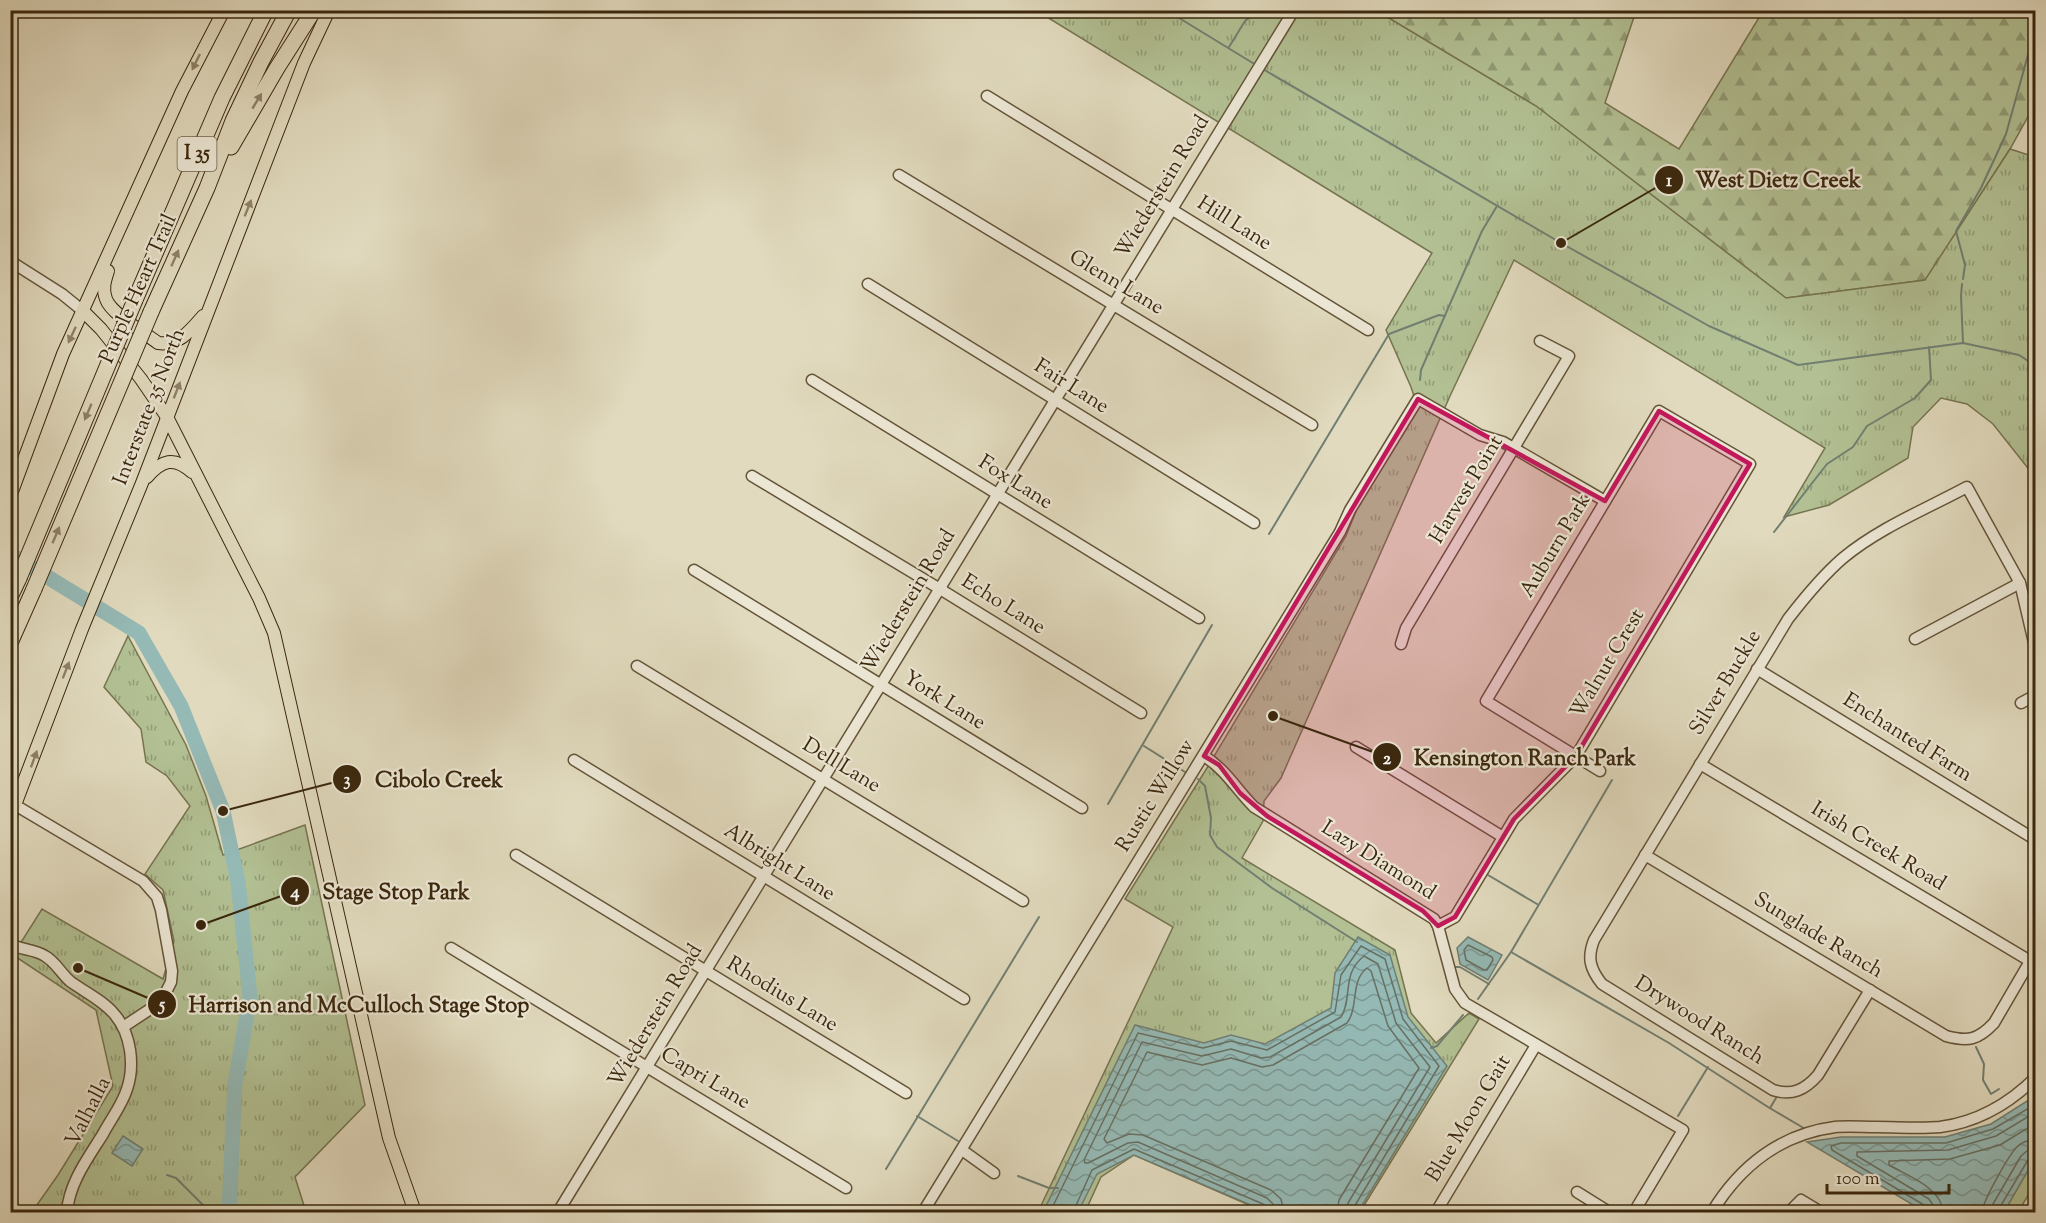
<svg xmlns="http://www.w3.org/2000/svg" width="2046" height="1223" viewBox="0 0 2046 1223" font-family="'Sorts Mill Goudy',serif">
<defs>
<pattern id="forest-firs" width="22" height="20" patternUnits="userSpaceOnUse" patternTransform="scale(1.5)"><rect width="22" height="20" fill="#b2c093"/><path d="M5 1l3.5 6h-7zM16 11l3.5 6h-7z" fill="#929c76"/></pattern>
<pattern id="park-tufts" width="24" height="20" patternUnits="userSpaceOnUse" patternTransform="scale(1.5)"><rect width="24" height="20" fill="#b2c093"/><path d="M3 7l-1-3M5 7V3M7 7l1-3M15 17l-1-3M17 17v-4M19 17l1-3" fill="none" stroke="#929c76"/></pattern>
<pattern id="water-waves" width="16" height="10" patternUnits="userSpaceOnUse" patternTransform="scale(1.5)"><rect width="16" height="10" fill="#95bab6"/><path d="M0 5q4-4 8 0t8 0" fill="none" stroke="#7b9792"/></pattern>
</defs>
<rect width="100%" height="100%" fill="#e1dabe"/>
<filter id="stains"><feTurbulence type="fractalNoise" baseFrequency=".00333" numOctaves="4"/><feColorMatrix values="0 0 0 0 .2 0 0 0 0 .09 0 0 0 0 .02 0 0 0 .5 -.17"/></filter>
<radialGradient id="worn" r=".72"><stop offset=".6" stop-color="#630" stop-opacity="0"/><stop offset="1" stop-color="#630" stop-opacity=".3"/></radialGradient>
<polygon fill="#b2c093" stroke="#767450" stroke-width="1.5" points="2035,1158 2035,1184 2018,1212 2004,1212"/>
<polygon fill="url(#forest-firs)" stroke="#767450" stroke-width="1.5" points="1377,11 1636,11 1605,103 1679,149 1763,11 2035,11 2035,104 2010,149 1926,280 1786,298 1536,106"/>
<g fill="url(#park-tufts)" stroke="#767450" stroke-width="1.5">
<polygon points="1037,11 1377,11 1536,106 1786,298 1925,280 2010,149 2035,157 2035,477 1993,424 1967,404 1941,398 1913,427 1908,458 1829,505 1784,517 1825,448 1514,260 1450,396 1281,778 1264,801 1263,821 1242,858 1395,950 1411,1013 1436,1043 1469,1013 1479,1019 1360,1212 1265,1212 1134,1155 1101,1177 1085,1212 1038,1212 1173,927 1125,899 1207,768 1346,536 1357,509 1418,408 1411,387 1386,330 1432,253"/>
<polygon points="128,636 186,745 206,796 223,855 305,825 365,1105 295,1177 306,1212 32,1212 58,1175 113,1086 96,1010 13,955 42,909 163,979 174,941 163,890 145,874 190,806 167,776 146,762 141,729 104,687"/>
</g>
<g fill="url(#water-waves)" stroke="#717f72" stroke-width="1.5">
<polygon points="1358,937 1390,955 1408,1017 1447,1066 1358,1212 1267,1212 1134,1155 1097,1174 1078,1212 1043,1212 1135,1025 1204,1043 1231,1035 1265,1044 1331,1008 1335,973"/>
<polygon points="1468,937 1502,955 1488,980 1460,964 1457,948"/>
<polygon points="2035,1096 2035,1158 2004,1212 1925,1212 1807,1142 1841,1137 1945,1137 1991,1124"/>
<polygon points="123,1136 143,1149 132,1166 112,1153"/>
</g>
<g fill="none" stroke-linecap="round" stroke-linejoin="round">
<g stroke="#687062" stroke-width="1.5">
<polygon points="1468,945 1492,957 1493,960 1487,970 1484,970 1466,960 1464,950"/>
<polyline points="1050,1212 1138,1033 1203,1048 1231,1041 1267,1050 1335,1012 1341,975 1361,946 1385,959 1403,1019 1439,1066 1354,1207 1353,1212"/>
<polyline points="1073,1212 1092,1170 1134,1149 1263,1204 1267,1207 1268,1212"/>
<path d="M 1275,1212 L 1273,1204 L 1267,1198 L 1138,1142 L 1128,1143 L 1088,1163 L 1085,1163 L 1084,1160 L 1142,1042 L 1202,1056 L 1231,1049 L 1261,1058 L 1270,1057 L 1341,1017 C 1353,998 1341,974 1364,956 L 1378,964 L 1396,1023 L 1430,1067 L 1348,1203 L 1346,1212"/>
<path d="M 1284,1212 L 1281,1199 L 1271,1190 L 1143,1135 L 1129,1134 L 1107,1143 L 1104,1139 L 1147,1052 L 1202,1065 L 1231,1058 L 1262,1067 L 1273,1065 L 1347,1023 C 1359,1007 1350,981 1367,968 L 1371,971 L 1388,1026 L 1419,1068 L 1339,1200 L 1337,1212"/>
<polyline points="1927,1212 1924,1205 1832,1150 1831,1146 1841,1143 1946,1143 1993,1129 2036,1104"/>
<polyline points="1934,1212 1933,1205 1929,1199 1857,1156 1857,1152 1948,1150 1996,1136 2036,1112"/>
<path d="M 1943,1212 C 1942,1188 1908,1176 1889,1165 L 1889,1161 L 1950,1159 L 2000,1145 L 2036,1123"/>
<path d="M 1982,1212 C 1983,1201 2009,1154 2018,1146 C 2023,1141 2029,1140 2036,1140"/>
<polyline points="1991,1212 1993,1204 2021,1156 2028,1150 2036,1149"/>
<polyline points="1999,1212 2000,1207 2028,1160 2036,1157"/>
</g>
<g stroke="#717f72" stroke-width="2">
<polyline points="1166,10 1256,65"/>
<polyline points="1229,47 1245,21 1259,10"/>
<polyline points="1261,68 1561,243 1709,326 1798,365 1963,343 2019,355 2036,366"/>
<polyline points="1963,279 1965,265 1956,231 1981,188 2006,134 2036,26"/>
<polyline points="1962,284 1961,296 1963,343"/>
<polyline points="1420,380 1421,370 1482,231 1497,206"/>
<polyline points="1774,532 1827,464 1853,447 1867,426 1915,398 1931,380 1929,347"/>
<polyline points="1269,534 1389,334 1439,315 1445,316"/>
<polyline points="1144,746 1185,772"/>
<polyline points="1198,779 1205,786 1211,818 1210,835 1217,847 1272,888 1357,942"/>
<polyline points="1108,804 1212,625"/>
<polyline points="1488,875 1537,904"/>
<polyline points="1511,952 1612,780"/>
<polyline points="1455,967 1460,967 1489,984"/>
<polyline points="1478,999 1511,952 1669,1043 1768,1107 1807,1130"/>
<polyline points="1976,1047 1984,1064 1983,1080 1991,1094 1999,1089"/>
<polyline points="1431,1048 1437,1046 1463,1015"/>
<polyline points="1770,1108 1776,1098"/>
<polyline points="917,1116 958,1141"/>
<polyline points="1678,1116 1708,1067"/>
<polyline points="886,1169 1039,917"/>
<polyline points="167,1175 176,1178 210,1212"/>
<polyline points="1018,1176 1049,1188 1058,1188"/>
<polyline points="1913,1212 1918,1205"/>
</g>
<polyline stroke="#95bab6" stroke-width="15" points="10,554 139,633 181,706 223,811 238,882 250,997 235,1084 229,1212"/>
<g stroke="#645439" stroke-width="13">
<g id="minor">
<polyline points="987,96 1368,330"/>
<polyline points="899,175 1312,425"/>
<polyline points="10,261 62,294 83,311"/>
<polyline points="868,284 1254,523"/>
<polyline points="812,380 1199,618"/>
<polyline points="752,476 940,589 1141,713"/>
<polyline points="694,570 1082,808"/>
<polyline points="1915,639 2020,583"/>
<polyline points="1401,644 1406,628 1569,356 1540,341"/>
<polyline points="637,666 1023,901"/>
<polyline points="1757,669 2036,840"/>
<polyline points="2021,703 2036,695"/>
<polyline points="1356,747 1503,837"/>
<path d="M 1204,756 C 1225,769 1237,790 1254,807 L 1434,919 L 1438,926 L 1455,989 L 1465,1003 L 1683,1130 L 1634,1212"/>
<polyline points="574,760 964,999"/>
<polyline points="1700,764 2035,964"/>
<polyline points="10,802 143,881 157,897 161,910 172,971 171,982 161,1002 123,1027"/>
<polyline points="516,855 906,1093"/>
<path d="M 1645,855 L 1946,1036 C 1968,1042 1978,1040 1994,1023 L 2036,951"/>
<polyline points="1438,926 1455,917 1514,819 1576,756 1750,464 1659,411 1486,701 1600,771"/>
<path d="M 10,944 C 21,950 35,949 45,956 C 56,962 61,974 71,982 C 85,992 104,1001 115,1015 C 131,1034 135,1065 127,1089 C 122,1105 111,1119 103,1134 C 88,1158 69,1183 67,1212"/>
<polyline points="451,948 846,1188"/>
<path d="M 1870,990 L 1818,1075 C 1805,1090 1792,1096 1773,1090 L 1602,984 C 1590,969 1587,958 1594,940 L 1788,619 C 1805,597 1822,576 1843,558 C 1879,528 1926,509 1967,487 L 2020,583 L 2036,651"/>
<polyline points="962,1150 994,1173"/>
<polyline points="1577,1192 1609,1212"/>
<polyline points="558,1212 1294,10"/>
<polyline points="923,1212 1340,532 1350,510 1418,399 1480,435 1503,442 1605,501"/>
<polyline points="1436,1212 1536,1045"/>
<path d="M 1712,1212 C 1740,1166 1781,1134 1835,1127 C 1848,1126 1863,1127 1876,1127 C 1897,1127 1920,1129 1940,1127 C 1977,1122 2010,1103 2036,1077"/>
<polyline points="1789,1212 1801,1200 1821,1212"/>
</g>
</g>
<g stroke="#3a270d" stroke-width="14">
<g id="major">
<path d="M 108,271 C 105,280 102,289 106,299 C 111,314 145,333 158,343 C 179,346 190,331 203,316"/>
<polyline points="83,311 101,329 141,379 167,417 259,598 274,633 389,1138 415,1212"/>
<path d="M 147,477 C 162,460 174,456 192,472"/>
<polyline points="10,497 63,354 182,91 224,10"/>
<polyline points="10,818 82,629 142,483 304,63 329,10"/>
</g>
</g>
<g stroke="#3a270d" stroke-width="17">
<g id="highway">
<polyline points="231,147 277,68 314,10"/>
<polyline points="135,300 222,98 266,10"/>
<polyline points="151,312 207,188 233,121 261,62 289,10"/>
<polyline points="10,597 19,578"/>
<polyline points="10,643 34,589"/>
</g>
</g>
<use href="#minor" stroke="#ece7d5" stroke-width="10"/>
<use href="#major" stroke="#e1dabe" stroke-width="12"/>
<use href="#highway" stroke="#e1dabe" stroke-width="15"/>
<g stroke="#3a270d" stroke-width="17" stroke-linecap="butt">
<g id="highway-bridge">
<polyline points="19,578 135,300"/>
<polyline points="34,589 151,312"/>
</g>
</g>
<use href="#highway-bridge" stroke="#e1dabe" stroke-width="15"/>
</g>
<defs><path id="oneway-solid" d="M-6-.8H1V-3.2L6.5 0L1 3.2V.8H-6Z" transform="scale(1.5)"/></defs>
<g fill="#8e8066">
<use href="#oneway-solid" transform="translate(196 62) rotate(116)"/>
<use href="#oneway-solid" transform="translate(257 101) rotate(-59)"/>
<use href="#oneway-solid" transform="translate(248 208) rotate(-68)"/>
<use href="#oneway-solid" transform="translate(175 258) rotate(-66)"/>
<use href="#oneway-solid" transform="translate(72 335) rotate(115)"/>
<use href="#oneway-solid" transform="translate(177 390) rotate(-69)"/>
<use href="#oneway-solid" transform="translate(88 412) rotate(113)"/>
<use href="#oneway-solid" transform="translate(56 535) rotate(-67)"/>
<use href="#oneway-solid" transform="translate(66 670) rotate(-69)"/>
<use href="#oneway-solid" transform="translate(34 759) rotate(-70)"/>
</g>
<path fill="#c2185b" fill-opacity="0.2" stroke="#c2185b" stroke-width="4.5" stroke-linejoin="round" d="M 1418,399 L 1605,501 L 1659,411 L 1750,464 L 1576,756 L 1514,819 L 1455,917 L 1438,926 L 1423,911 L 1267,816 L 1240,793 L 1219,765 L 1204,756 Z"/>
<g text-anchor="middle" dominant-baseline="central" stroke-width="4.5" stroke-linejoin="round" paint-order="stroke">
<rect fill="#ece7d5" stroke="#6f6149" stroke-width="1.5" x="177.5" y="137" width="39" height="34" rx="4.5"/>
<g font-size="20" font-weight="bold" fill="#3a270d">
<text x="197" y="154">I 35</text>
</g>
<g font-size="21" fill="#3a270d" stroke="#ece7d5">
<text transform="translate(1163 187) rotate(-59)">Wiederstein Road</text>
<text transform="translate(1234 224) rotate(32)">Hill Lane</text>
<text transform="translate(1116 283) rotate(31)">Glenn Lane</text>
<text transform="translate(139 289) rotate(-66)">Purple Heart Trail</text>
<text transform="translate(1071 387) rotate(32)">Fair Lane</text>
<text transform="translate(150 407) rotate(-69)">Interstate 35 North</text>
<text transform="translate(1015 483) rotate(32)">Fox Lane</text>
<text transform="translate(1467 490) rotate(-59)">Harvest Point</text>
<text transform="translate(1556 546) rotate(-59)">Auburn Park</text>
<text transform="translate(909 601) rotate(-59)">Wiederstein Road</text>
<text transform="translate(1003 605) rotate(32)">Echo Lane</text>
<text transform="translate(1608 664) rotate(-59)">Walnut Crest</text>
<text transform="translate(1726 683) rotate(-59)">Silver Buckle</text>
<text transform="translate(944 701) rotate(32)">York Lane</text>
<text transform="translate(1907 738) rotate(32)">Enchanted Farm</text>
<text transform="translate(841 766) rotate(31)">Dell Lane</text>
<text transform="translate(1156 796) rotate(-58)">Rustic Willow</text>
<text transform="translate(1878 847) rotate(31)">Irish Creek Road</text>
<text transform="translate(1378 861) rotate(32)">Lazy Diamond</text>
<text transform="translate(779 863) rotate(32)">Albright Lane</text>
<text transform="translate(1818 936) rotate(31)">Sunglade Ranch</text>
<text transform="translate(782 995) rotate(31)">Rhodius Lane</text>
<text transform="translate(656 1016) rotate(-59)">Wiederstein Road</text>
<text transform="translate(1699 1021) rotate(32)">Drywood Ranch</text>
<text transform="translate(705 1079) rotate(31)">Capri Lane</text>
<text transform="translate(89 1112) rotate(-63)">Valhalla</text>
<text transform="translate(1469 1119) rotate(-59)">Blue Moon Gait</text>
</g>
</g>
<path fill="none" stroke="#3a270d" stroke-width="2" d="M1561 243L1669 180M1273 716L1387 757M223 811L347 779M201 925L295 891M78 968L162 1004"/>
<g fill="#3a270d" stroke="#ece7d5" stroke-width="2">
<circle cx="1561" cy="243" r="6"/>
<circle cx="1273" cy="716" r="6"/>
<circle cx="223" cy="811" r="6"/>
<circle cx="201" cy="925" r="6"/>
<circle cx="78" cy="968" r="6"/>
<circle cx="1669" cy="180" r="15"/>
<circle cx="1387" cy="757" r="15"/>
<circle cx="347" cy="779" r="15"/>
<circle cx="295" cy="891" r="15"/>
<circle cx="162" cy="1004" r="15"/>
</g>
<g font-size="18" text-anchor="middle" font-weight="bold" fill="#fff">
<text x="1669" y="186">1</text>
<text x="1387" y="764">2</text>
<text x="347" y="785">3</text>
<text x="295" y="897">4</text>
<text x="162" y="1010">5</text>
</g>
<g font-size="22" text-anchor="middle" font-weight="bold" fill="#3a270d" stroke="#ece7d5" stroke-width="4.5" stroke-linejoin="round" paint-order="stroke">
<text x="1778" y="187">West Dietz Creek</text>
<text x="1525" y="765">Kensington Ranch Park</text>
<text x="439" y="787">Cibolo Creek</text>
<text x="396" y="899">Stage Stop Park</text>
<text x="359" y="1012">Harrison and McCulloch Stage Stop</text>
</g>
<rect width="2046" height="1223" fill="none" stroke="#e1dabe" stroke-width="36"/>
<rect x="12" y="12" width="2022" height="1199" fill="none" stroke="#3a270d" stroke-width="3"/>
<rect x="18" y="18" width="2010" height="1187" fill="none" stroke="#3a270d" stroke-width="1.5"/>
<path d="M1827 1184v9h122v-9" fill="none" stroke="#3a270d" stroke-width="3"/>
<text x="1836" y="1184" font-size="18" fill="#3a270d" stroke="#ece7d5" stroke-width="4.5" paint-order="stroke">100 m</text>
<rect width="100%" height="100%" filter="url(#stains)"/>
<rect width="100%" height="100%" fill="url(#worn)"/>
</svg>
